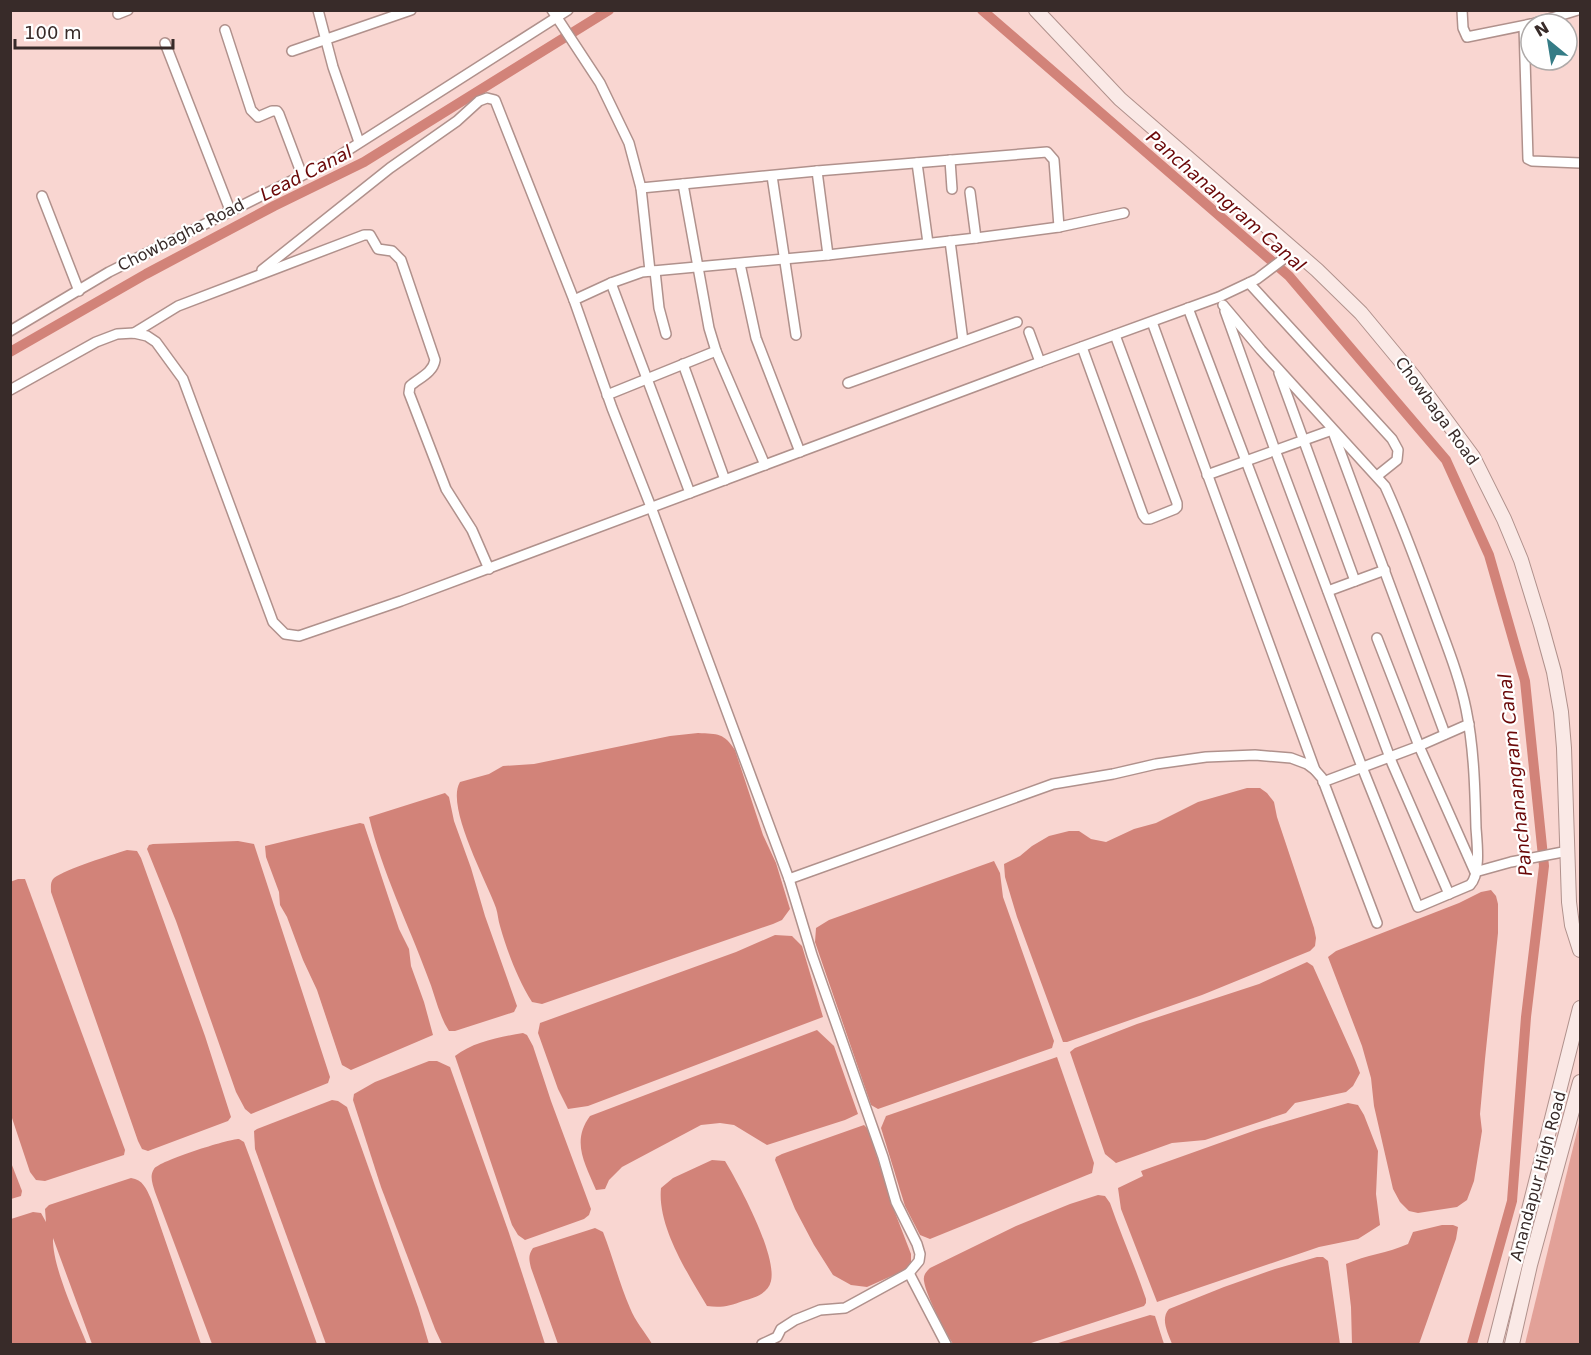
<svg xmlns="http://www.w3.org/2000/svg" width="1591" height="1355" viewBox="0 0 1591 1355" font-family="'DejaVu Sans',sans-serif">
<rect width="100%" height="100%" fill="#f9d6d1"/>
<polygon fill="#e2a198" points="1580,1119 1580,1344 1525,1344"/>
<g fill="#d28379">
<path d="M 698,733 C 718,734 724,733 735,750 L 763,835 L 776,863 L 790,909 L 782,920 L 773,924 L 542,1004 L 532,1002 C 518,980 507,951 500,926 C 498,920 498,914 496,908 C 487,882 445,806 460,782 L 489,774 L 503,766 L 534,764 L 670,736 Z"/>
<polygon points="1247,788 1260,788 1267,793 1274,802 1277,817 1314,928 1316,938 1315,946 1310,951 1202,995 1067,1042 1063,1042 1017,917 1005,877 1004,864 1020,856 1032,846 1049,836 1069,831 1079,831 1091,839 1106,842 1134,829 1156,823 1198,802"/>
<path d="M 445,793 L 449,797 L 454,821 L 471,868 L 485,916 L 517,1006 L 514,1012 L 455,1031 L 449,1031 C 438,1014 435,994 427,975 C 408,923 382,872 369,817 Z"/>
<polygon points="360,823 364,824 399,929 409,949 411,966 424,1002 433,1035 351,1070 342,1065 317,990 303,960 287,917 280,905 279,892 266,857 265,846"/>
<polygon points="238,841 254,844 330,1077 328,1083 251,1114 245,1109 236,1092 176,921 147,849 149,845 153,844"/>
<path d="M 127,850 L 137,851 L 141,858 L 205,1036 L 231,1117 L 228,1121 L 148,1151 L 142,1149 L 138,1141 L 51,892 C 51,887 50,882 54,878 C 66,869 111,855 127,850 Z"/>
<polygon points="994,861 1000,873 1003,897 1054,1041 1052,1048 878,1109 871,1105 815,942 816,928 829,920"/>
<polygon points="18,879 25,879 125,1150 124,1155 45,1181 36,1180 30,1172 11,1115 10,882"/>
<polygon points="1491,890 1496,896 1498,904 1498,933 1485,1059 1480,1114 1482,1131 1474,1181 1467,1200 1457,1207 1418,1213 1409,1211 1400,1202 1393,1189 1374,1106 1371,1078 1362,1046 1328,957 1336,951 1459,903 1481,892"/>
<polygon points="775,935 792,936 802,946 823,1017 588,1106 568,1109 558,1089 538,1033 540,1023 736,952"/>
<polygon points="1307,962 1313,966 1355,1060 1360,1073 1353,1086 1346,1092 1295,1103 1286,1113 1205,1140 1172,1143 1116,1163 1105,1154 1070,1052 1075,1048 1137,1024 1259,984"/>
<path d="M 817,1030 L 834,1046 L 858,1114 L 845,1120 L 767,1145 L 734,1125 L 720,1123 L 701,1125 L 622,1167 L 609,1180 L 605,1189 L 596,1190 C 585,1163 571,1142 590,1116 Z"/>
<path d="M 523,1033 L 527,1035 L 533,1046 L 551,1101 L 591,1209 L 589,1215 L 584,1219 L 525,1240 L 518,1235 L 512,1225 L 455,1056 C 473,1042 500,1037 523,1033 Z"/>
<polygon points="1057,1057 1094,1163 1092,1173 930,1239 920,1235 905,1206 881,1128 886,1116"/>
<polygon points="429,1061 437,1061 450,1067 509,1233 545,1344 442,1344 435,1329 381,1187 353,1100 354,1094 375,1082"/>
<polygon points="332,1100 338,1101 347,1107 418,1307 429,1344 326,1344 255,1149 254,1131 257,1129"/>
<polygon points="1348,1103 1358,1105 1364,1115 1378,1151 1376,1194 1380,1225 1358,1239 1319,1247 1157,1302 1121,1209 1118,1188 1143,1176 1141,1171 1256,1130"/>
<polygon points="864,1125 868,1129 894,1210 911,1254 911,1262 905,1270 867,1287 851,1285 833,1275 814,1245 795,1209 775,1160 776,1157 782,1154"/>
<path d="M 239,1139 L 244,1142 L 250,1158 L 317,1344 L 212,1344 L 155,1192 C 153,1185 149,1176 154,1169 C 159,1161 228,1139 239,1139 Z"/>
<polygon points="10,1160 22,1191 21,1196 11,1199"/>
<path d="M 712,1160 L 725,1161 C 739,1184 777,1255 771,1281 C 768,1294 754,1298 743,1301 C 730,1306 721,1308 707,1306 C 688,1274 657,1226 661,1188 L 673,1178 Z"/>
<path d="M 131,1178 C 143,1180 146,1188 151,1199 L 201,1344 L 92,1344 L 53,1238 C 52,1266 76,1317 87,1344 L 11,1344 L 11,1219 L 33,1212 L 41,1213 L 46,1222 L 45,1209 L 49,1205 Z"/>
<path d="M 1098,1195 L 1105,1196 L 1110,1203 C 1121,1235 1135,1266 1146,1299 L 1146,1303 L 1144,1306 L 1028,1344 L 953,1344 C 945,1331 926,1296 924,1281 C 923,1275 926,1272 930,1268 L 1016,1226 L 1070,1204 Z"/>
<path d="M 1442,1225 L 1453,1225 L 1458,1227 L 1456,1239 L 1419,1344 L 1352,1344 L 1351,1307 L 1346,1264 C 1366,1255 1388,1253 1408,1244 L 1413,1232 Z"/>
<path d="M 595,1228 L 603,1232 C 613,1257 619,1283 630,1308 C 635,1321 645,1332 652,1344 L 558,1344 L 531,1268 C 529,1260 528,1255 533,1248 Z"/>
<path d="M 1317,1257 L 1323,1257 L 1328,1261 L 1340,1344 L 1172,1344 C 1168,1333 1160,1319 1169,1309 L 1224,1287 L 1275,1269 Z"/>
<polygon points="1150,1315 1155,1316 1164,1344 1055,1344"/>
</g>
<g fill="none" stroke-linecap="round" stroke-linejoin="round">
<g stroke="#d28379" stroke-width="10">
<polyline points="982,10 1289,276 1446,460 1489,555 1525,681 1544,866 1526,1017 1512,1201 1472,1344"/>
<polyline points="10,352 146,274 274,206 364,162 609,10"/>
</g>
<g stroke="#b0918c" stroke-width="12">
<g id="street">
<polyline points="318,10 333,67 359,142"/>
<polyline points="552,10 600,83 629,143 641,188 650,271"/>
<polyline points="1462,10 1463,28 1467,37 1531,24"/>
<polyline points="118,14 128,10"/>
<polyline points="1532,24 1578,10"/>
<polyline points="1524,26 1528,159 1532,161 1580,163"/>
<polyline points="225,30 251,110 258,117 272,111 277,111 279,114 302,175"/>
<polyline points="165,43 230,210"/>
<polyline points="292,51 411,10"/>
<polyline points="950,160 952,189"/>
<polyline points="917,163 928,243"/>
<polyline points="817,171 828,255"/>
<polyline points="772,176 796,335"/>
<polyline points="683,184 709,328 716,351 765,465"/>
<polyline points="641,188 817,171 1047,152 1054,160 1059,227"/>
<polyline points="970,192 976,238"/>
<polyline points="42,196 79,291"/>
<polyline points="950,241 963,341"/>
<polyline points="740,264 756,338 800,452"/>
<polyline points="262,270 390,168 457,121 479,101 487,98 495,100 574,300"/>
<polyline points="655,271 659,308 666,334"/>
<polyline points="611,283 690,493"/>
<polyline points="1249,283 1392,439 1398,450 1397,460 1377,476"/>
<path d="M 1188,308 L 1362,767 L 1418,907 L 1470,885 C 1481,874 1477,842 1476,828 C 1475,789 1474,748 1466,709 C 1459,674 1444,639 1432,605 C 1417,565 1403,525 1385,486 L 1261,350 L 1223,305"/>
<polyline points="1225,311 1275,450 1392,763 1449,894"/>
<polyline points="1152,322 1315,770"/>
<polyline points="10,331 109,272 331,161 568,10"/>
<polyline points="1029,332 1040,362"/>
<path d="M 134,333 L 178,306 L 364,235 L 370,235 L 378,249 L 392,251 L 401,260 L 435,360 C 433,373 419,378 410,386 L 409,393 L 446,489 L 472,530 L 489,569"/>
<polyline points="1082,347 1143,515 1146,519 1150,519 1175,509 1177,507 1177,503 1115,335"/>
<polyline points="683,364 725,480"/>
<polyline points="1279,373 1355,581"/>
<polyline points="848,383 1017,322"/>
<polyline points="10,390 96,342 117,334 134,333 147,336 156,342 183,379 273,622 285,634 299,636 401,601 1040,362 1219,297 1257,279 1294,251"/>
<polyline points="607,395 716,351"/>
<polyline points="1333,432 1445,734"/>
<polyline points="1207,475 1332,430"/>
<polyline points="1328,591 1385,570"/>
<polyline points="1377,638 1419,746 1475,872 1511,862 1568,851"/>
<polyline points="1323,782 1419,746 1469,724"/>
<polyline points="789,879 1053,784 1113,774 1156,764 1206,757 1255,755 1291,758 1307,764 1315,770 1322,778 1377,923"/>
<polyline points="909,1273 946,1344"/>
<polyline points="762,1344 777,1337 781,1329 795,1320 820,1310 845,1308 909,1273 919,1261 920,1254 917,1244 896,1202 883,1157 812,955 789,879 651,507 612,408 574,300 611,283 642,272 828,255 976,238 1059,227 1124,213"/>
</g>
</g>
<g stroke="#b0918c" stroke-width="16">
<g id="secondary">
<polyline points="1036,10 1120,99 1317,270 1361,313 1414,377 1473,457 1504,519 1521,560 1541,625 1554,672 1561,712 1564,748 1569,902 1572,925 1580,950"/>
<polyline points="1495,1344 1580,1008"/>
<polyline points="1512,1344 1530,1265 1580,1082"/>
</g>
</g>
<use href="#street" stroke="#fff" stroke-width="9"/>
<use href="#secondary" stroke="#fae9e6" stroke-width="14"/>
</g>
<g text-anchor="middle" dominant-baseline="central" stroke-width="4.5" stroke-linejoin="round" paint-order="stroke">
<g font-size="16" fill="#382b29" stroke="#fff">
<text transform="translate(181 235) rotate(-27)">Chowbagha Road</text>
<text transform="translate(1437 411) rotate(54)">Chowbaga Road</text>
<text transform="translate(1538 1176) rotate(-75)">Anandapur High Road</text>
</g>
<g font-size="18" font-style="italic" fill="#6a0707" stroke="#fff">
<text transform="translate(306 173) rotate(-27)">Lead Canal</text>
<text transform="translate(1226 201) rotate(41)">Panchanangram Canal</text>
<text transform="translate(1515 775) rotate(-96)">Panchanangram Canal</text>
</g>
</g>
<rect width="1591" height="1355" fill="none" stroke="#382b29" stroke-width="24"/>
<g transform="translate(1549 42) rotate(330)"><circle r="28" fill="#ffffff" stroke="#afaaa9" stroke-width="1.5"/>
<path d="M0-4.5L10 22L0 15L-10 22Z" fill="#357c86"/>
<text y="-9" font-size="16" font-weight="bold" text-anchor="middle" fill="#382b29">N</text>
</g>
<path d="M15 39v9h158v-9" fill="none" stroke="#382b29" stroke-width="3"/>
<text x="24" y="39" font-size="18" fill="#382b29" stroke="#ffffff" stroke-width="4.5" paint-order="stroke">100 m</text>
</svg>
